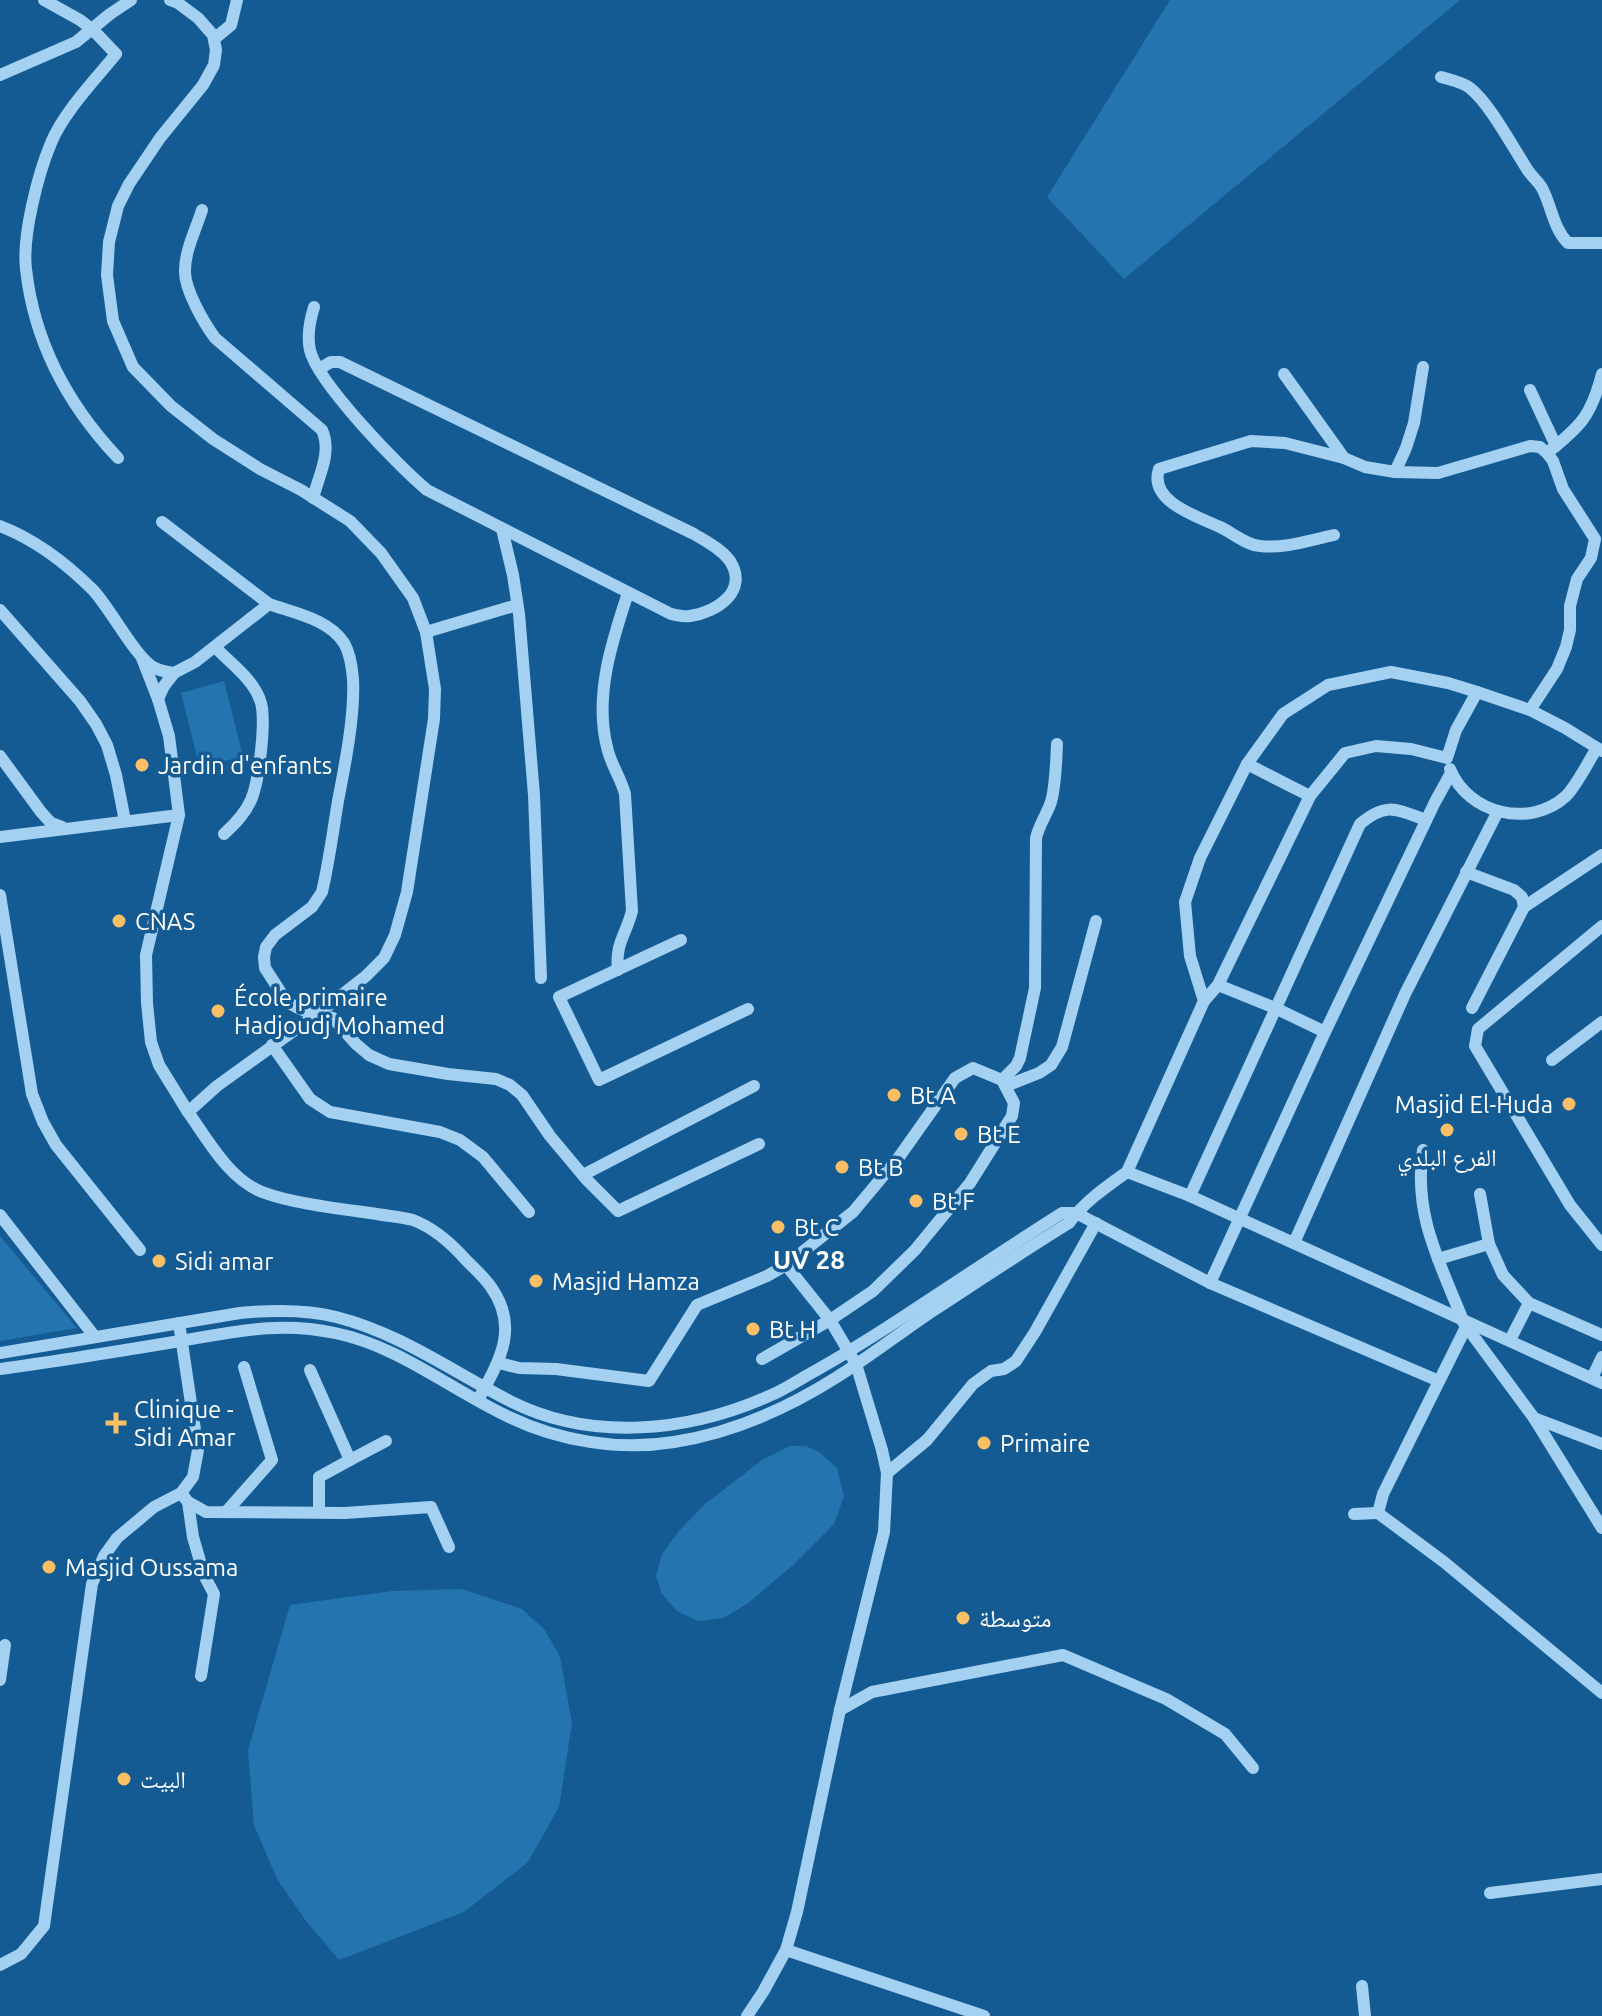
<svg xmlns="http://www.w3.org/2000/svg" width="1602" height="2016" viewBox="0 0 1602 2016" font-family="Ubuntu,'Noto Naskh Arabic',sans-serif">
<rect width="100%" height="100%" fill="#155b93"/>
<g fill="#2474af">
<polygon points="1170,0 1460,0 1124,279 1047,197"/>
<polygon points="224,681 243,756 200,768 181,693"/>
<polygon points="0,1236 77,1328 0,1341"/>
<polygon points="790,1446 806,1446 819,1452 837,1468 844,1496 834,1524 792,1566 747,1604 723,1618 698,1621 677,1611 662,1594 656,1576 662,1554 679,1531 705,1504 762,1460"/>
<polygon points="462,1589 522,1609 545,1630 560,1657 572,1723 559,1807 528,1862 464,1912 339,1960 306,1921 277,1879 254,1825 248,1750 290,1605 392,1591"/>
</g>
<g fill="none" stroke-linecap="round" stroke-linejoin="round">
<g stroke="#a4d0f1" stroke-width="12">
<path d="M 44,0 L 80,20 L 93,30 L 116,54 C 95,80 63,113 51,143 C 38,174 22,236 26,269 C 34,341 68,405 118,458"/>
<path d="M 170,0 L 178,3 L 198,18 L 213,35 L 216,50 L 214,65 L 203,85 L 160,138 L 129,184 L 118,206 L 109,242 L 107,275 L 113,321 L 133,367 L 171,406 L 213,439 L 260,469 L 301,490 L 350,521 L 381,553 L 413,598 L 426,632 L 435,689 L 434,719 L 407,892 L 395,935 L 384,958 L 366,976 L 324,1009 L 217,1086 L 188,1112 C 208,1140 229,1179 262,1192 C 294,1204 342,1209 377,1214 C 388,1216 402,1217 413,1220 C 434,1228 451,1243 466,1260 C 475,1269 484,1277 491,1287 C 520,1328 499,1362 478,1400"/>
<polyline points="214,39 231,25 237,0"/>
<polyline points="0,75 76,42 110,14 131,0"/>
<path d="M 1441,77 C 1451,80 1462,82 1470,88 C 1490,104 1512,146 1527,169 C 1531,176 1538,181 1542,188 C 1552,207 1553,228 1568,243 L 1602,243"/>
<path d="M 202,210 C 196,229 185,251 185,270 C 184,289 204,323 215,338 L 322,430 C 332,452 319,475 313,498"/>
<path d="M 314,307 C 310,320 307,337 310,350 C 317,382 400,468 427,490 L 671,614 C 677,615 684,617 690,616 C 717,612 749,591 730,561 C 721,549 707,542 694,534 L 340,362 L 331,362 L 319,369"/>
<polyline points="1284,374 1344,458"/>
<polyline points="1530,390 1556,446"/>
<path d="M 1547,453 C 1581,426 1591,416 1602,374"/>
<polyline points="1395,472 1406,448 1414,423 1423,367"/>
<polyline points="162,522 269,604"/>
<path d="M 0,526 C 34,539 67,564 93,590 C 111,609 136,659 155,668 C 160,671 168,672 174,673 L 164,686 L 158,699"/>
<polyline points="502,529 513,575 519,614 534,795 541,978"/>
<path d="M 1334,535 C 1310,540 1284,549 1260,546 C 1246,545 1233,533 1220,527 C 1199,517 1148,502 1159,469 L 1251,441 L 1285,443 L 1344,458 L 1365,467 L 1395,472 L 1438,473 L 1530,446 L 1540,447 L 1547,453 L 1553,461 L 1563,489 L 1595,539 L 1591,558 L 1577,579 L 1570,606 L 1570,630 L 1566,647 L 1557,669 L 1530,710"/>
<polyline points="0,610 80,701 96,724 107,745 116,775 125,821"/>
<polyline points="426,632 517,605"/>
<path d="M 215,647 C 230,663 253,679 260,700 C 267,717 259,782 251,800 C 245,814 235,824 224,834"/>
<polyline points="142,658 158,699 169,736 179,815 146,955 147,1003 151,1042 159,1065 188,1112"/>
<path d="M 174,673 L 195,662 L 269,604 C 294,613 329,619 344,643 C 350,653 352,667 353,679 C 355,715 345,765 338,801 C 333,831 329,862 322,892 L 312,907 L 275,935 L 266,947 L 264,957 L 265,968 L 287,1002 L 298,1008 L 315,1015 L 333,1018 L 356,1044 L 369,1055 L 389,1064 L 448,1074 L 496,1079 L 510,1085 L 522,1095 L 550,1136 L 586,1179 L 618,1211 L 759,1144"/>
<polyline points="0,756 41,812 51,823 62,827"/>
<polyline points="1247,764 1310,796"/>
<path d="M 1450,769 C 1468,814 1530,829 1566,796 C 1577,785 1588,762 1597,748"/>
<polyline points="0,837 179,815"/>
<polyline points="1466,872 1514,890 1522,897 1524,907 1472,1008"/>
<polyline points="0,895 32,1094 43,1122 56,1145 140,1250"/>
<polyline points="1524,907 1602,855"/>
<polyline points="1602,926 1478,1029 1475,1046 1570,1205 1602,1245"/>
<polyline points="681,940 559,997 599,1080 748,1009"/>
<path d="M 618,970 C 615,943 626,935 632,911 L 625,794 C 621,778 610,763 607,747 C 594,696 612,641 628,593"/>
<polyline points="1218,985 1275,1008 1325,1032"/>
<polyline points="1204,1001 1190,956 1185,902 1200,858 1247,764 1283,714 1328,685 1391,672 1448,683 1477,692"/>
<polyline points="272,1045 310,1099 330,1112 440,1132 460,1140 483,1157 529,1212"/>
<polyline points="1552,1060 1602,1022"/>
<path d="M 1002,1080 L 1016,1066 L 1020,1058 L 1035,988 L 1036,838 C 1039,825 1047,814 1051,802 C 1056,784 1056,763 1057,744"/>
<polyline points="1006,1086 1039,1073 1051,1065 1062,1047 1096,921"/>
<path d="M 1423,1150 C 1413,1213 1439,1261 1462,1318"/>
<polyline points="1127,1172 1204,1001 1218,985 1310,796 1345,753 1376,746 1411,749 1447,758 1456,730 1477,692 1530,710 1565,728 1602,751"/>
<polyline points="583,1175 754,1086"/>
<polyline points="1480,1194 1489,1244 1503,1275 1529,1303 1602,1335"/>
<path d="M 1190,1196 L 1360,824 C 1386,802 1396,809 1426,820"/>
<polyline points="0,1215 95,1337"/>
<polyline points="1294,1243 1405,994 1498,811"/>
<polyline points="1438,1259 1489,1244"/>
<polyline points="1210,1283 1325,1032 1435,802 1451,773"/>
<polyline points="1463,1322 1534,1418 1602,1528"/>
<polyline points="1467,1325 1383,1494 1378,1513 1444,1562 1602,1693"/>
<polyline points="1510,1340 1529,1303"/>
<path d="M 0,1353 L 240,1313 C 271,1310 305,1309 336,1317 C 400,1333 453,1372 510,1401 C 591,1442 688,1432 769,1396 C 782,1391 794,1383 806,1376 C 844,1355 879,1333 915,1309 C 964,1277 1013,1244 1062,1213 L 1076,1213 L 1210,1283 L 1439,1381"/>
<polyline points="499,1363 519,1368 556,1369 649,1381 697,1305 767,1276 786,1265"/>
<path d="M 0,1369 C 60,1361 120,1351 180,1341 C 235,1332 278,1321 335,1333 C 399,1346 451,1390 509,1417 C 559,1441 619,1451 674,1442 C 731,1433 788,1408 837,1377 C 869,1357 900,1333 931,1312 C 977,1282 1022,1252 1069,1223 C 1084,1202 1106,1187 1127,1172 L 1190,1196 L 1602,1383"/>
<polyline points="310,1370 350,1460 319,1477 319,1512"/>
<polyline points="1592,1378 1602,1357"/>
<polyline points="1534,1418 1602,1444"/>
<polyline points="350,1460 386,1441"/>
<polyline points="887,1473 927,1440 973,1384 991,1371 1004,1369 1016,1361 1035,1332 1096,1223"/>
<polyline points="181,1493 188,1502 206,1512 345,1513 431,1507 449,1547"/>
<polyline points="188,1502 193,1537 204,1575 214,1594 201,1676"/>
<polyline points="226,1512 272,1460 244,1367"/>
<polyline points="1354,1514 1378,1513"/>
<polyline points="0,1680 5,1645"/>
<polyline points="840,1710 872,1692 1063,1655 1166,1699 1225,1734 1253,1768"/>
<polyline points="1490,1893 1602,1879"/>
<polyline points="786,1950 984,2016"/>
<polyline points="0,1965 21,1954 44,1926 92,1584 104,1556 117,1538 154,1507 181,1493 193,1477 198,1450 179,1323"/>
<polyline points="1362,1986 1365,2016"/>
<polyline points="747,2016 763,1992 786,1950 797,1912 840,1710 884,1532 887,1473 882,1450 856,1364 830,1320 873,1291 915,1250 970,1183 1012,1116 1014,1103 1002,1080 973,1068 955,1078 899,1157 853,1212 786,1265 830,1320 762,1359"/>
</g>
</g>
<g fill="#ffbf64" stroke="#155b93" stroke-width="3">
<circle cx="142" cy="765" r="8"/>
<circle cx="119" cy="921" r="8"/>
<circle cx="218" cy="1011" r="8"/>
<circle cx="894" cy="1095" r="8"/>
<circle cx="1569" cy="1104" r="8"/>
<circle cx="1447" cy="1130" r="8"/>
<circle cx="961" cy="1134" r="8"/>
<circle cx="842" cy="1167" r="8"/>
<circle cx="916" cy="1201" r="8"/>
<circle cx="778" cy="1227" r="8"/>
<circle cx="159" cy="1261" r="8"/>
<circle cx="536" cy="1281" r="8"/>
<circle cx="753" cy="1329" r="8"/>
<path d="M112 1411h8v8h8v8h-8v8h-8v-8h-8v-8h8z"/>
<circle cx="984" cy="1443" r="8"/>
<circle cx="49" cy="1567" r="8"/>
<circle cx="963" cy="1618" r="8"/>
<circle cx="124" cy="1779" r="8"/>
</g>
<g text-anchor="middle" dominant-baseline="central" stroke-width="7" stroke-linejoin="round" paint-order="stroke">
<g font-size="24" fill="#fff" stroke="#155b93" text-anchor="start">
<text x="158" y="765">Jardin d'enfants</text>
<text x="135" y="921">CNAS</text>
<text x="234" y="997">École primaire<tspan x="234" dy="28">Hadjoudj Mohamed</tspan></text>
<text x="910" y="1095">Bt A</text>
<text x="1553" y="1104" text-anchor="end">Masjid El-Huda</text>
<text x="977" y="1134">Bt E</text>
<text x="1447" y="1157" text-anchor="middle">الفرع البلدي</text>
<text x="858" y="1167">Bt B</text>
<text x="932" y="1201">Bt F</text>
<text x="794" y="1227">Bt C</text>
<text x="175" y="1261">Sidi amar</text>
<text x="552" y="1281">Masjid Hamza</text>
<text x="769" y="1329">Bt H</text>
<text x="134" y="1409">Clinique -<tspan x="134" dy="28">Sidi Amar</tspan></text>
<text x="1000" y="1443">Primaire</text>
<text x="65" y="1567">Masjid Oussama</text>
<text x="979" y="1618">متوسطة</text>
<text x="140" y="1779">البيت</text>
</g>
<g font-size="26" font-weight="bold" fill="#fff" stroke="#155b93">
<text x="809" y="1259">UV 28</text>
</g>
</g>
</svg>
